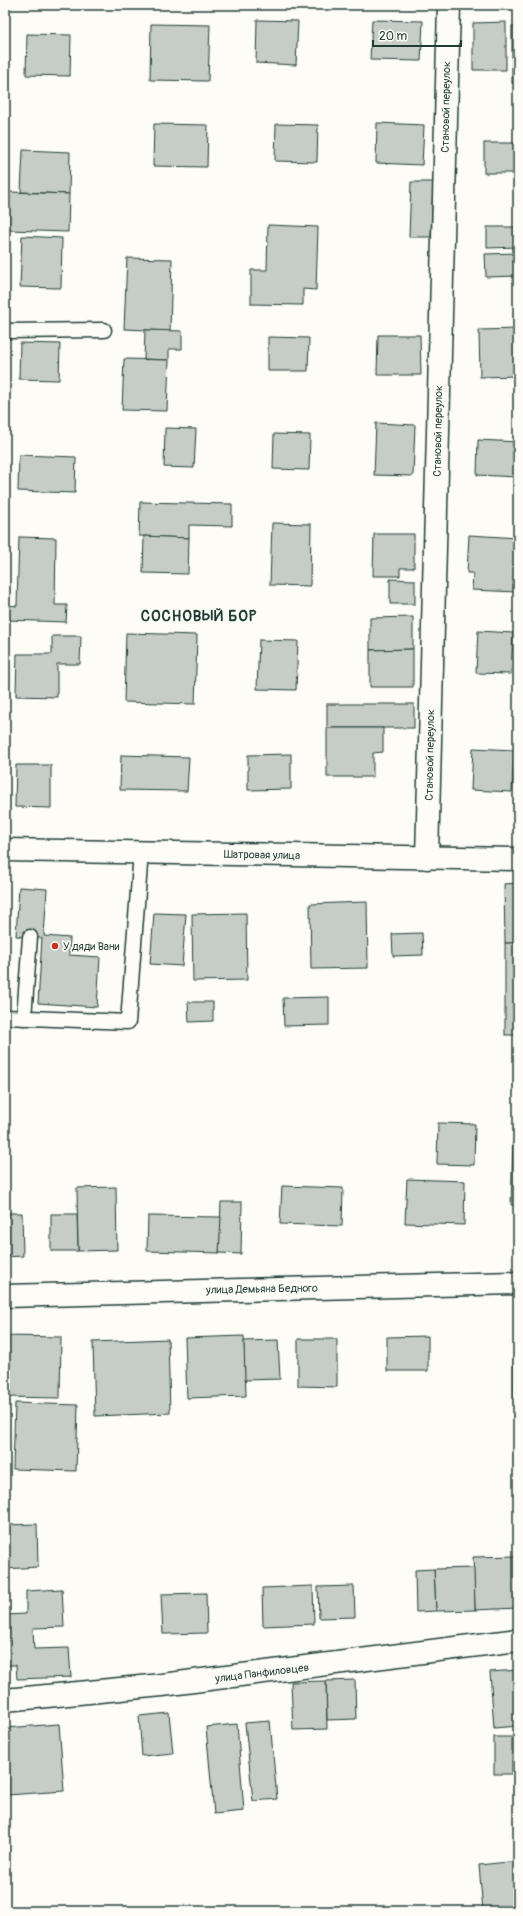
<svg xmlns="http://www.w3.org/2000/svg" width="523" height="1916" viewBox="0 0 523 1916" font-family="Pangolin,sans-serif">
<rect width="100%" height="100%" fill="#fdfcf7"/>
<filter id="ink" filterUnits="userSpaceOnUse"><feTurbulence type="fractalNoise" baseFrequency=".025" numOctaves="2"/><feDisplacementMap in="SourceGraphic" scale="8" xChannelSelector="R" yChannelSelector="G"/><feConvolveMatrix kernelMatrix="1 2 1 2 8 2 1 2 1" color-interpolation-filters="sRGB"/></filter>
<g filter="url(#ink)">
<g fill="#c6cdc7" stroke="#1f3d34">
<polygon points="257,20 298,21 296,65 256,63"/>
<polygon points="372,20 423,21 421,61 370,60"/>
<polygon points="506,22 506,70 473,70 473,23"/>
<polygon points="151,24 210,25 208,81 150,80"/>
<rect x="512" y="26" width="6" height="57"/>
<polygon points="27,34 71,35 70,76 26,75"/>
<polygon points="377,123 424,125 422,165 376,163"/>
<polygon points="154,124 208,125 207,167 153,166"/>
<polygon points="276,124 318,125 317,162 275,161"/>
<rect x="484" y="143" width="34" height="30"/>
<polygon points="23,150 70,152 69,194 21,192"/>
<polygon points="411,182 433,182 431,237 409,237"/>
<polygon points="9,192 69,194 68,232 8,230"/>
<polygon points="268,225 318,227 316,290 303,289 303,305 251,304 251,270 267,270"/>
<polygon points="487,227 518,227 518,247 487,248"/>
<polygon points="22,236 62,238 61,288 20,287"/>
<polygon points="518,253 518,276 486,277 485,254"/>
<polygon points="127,258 172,259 170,331 124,329"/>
<polygon points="518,329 518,376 480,377 479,330"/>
<polygon points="145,330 182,331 182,349 169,349 169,360 144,359"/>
<polygon points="378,335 420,335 421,375 377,375"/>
<polygon points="268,337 309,338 308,371 268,371"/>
<polygon points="20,343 60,344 59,380 19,379"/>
<polygon points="124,359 169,360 167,411 122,410"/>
<polygon points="376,423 415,425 413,476 374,475"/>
<polygon points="165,428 196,429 194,468 164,467"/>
<polygon points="274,434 310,435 309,470 273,469"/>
<polygon points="478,440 518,442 518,477 477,475"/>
<polygon points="19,455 76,457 75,493 18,491"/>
<polygon points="140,502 232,504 232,526 189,525 189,538 139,536"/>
<polygon points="272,523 311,524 310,586 270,585"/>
<polygon points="374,534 414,534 414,568 400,568 400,576 373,576"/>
<polygon points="469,535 518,538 517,592 472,590 473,573 467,573"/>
<polygon points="144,536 189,538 188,574 143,573"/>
<polygon points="19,537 56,538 55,605 67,605 66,622 7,620 8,605 17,606"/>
<polygon points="390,579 415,580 415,604 390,604"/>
<polygon points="413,617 413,649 370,650 370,618"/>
<polygon points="478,631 513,633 511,674 476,673"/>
<polygon points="126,633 197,635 195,704 124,702"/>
<polygon points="52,636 81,636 80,664 57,664 57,697 16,696 17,654 52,654"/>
<polygon points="259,640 298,641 296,690 257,689"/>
<polygon points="413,649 413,687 370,687 370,650"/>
<rect x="327" y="704" width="87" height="24"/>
<polygon points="327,728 383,728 383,752 373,753 373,777 327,777"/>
<polygon points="473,748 514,750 512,792 471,790"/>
<polygon points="291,754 291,789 248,790 248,755"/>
<polygon points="121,755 189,757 187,791 120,790"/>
<polygon points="16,765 51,765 51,808 15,807"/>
<polygon points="518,883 518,943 505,943 504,884"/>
<polygon points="19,887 47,889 44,936 70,938 69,955 100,957 97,1007 38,1003 42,938 16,936"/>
<polygon points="367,902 368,968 311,969 310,904"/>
<polygon points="154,913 186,914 182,966 150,964"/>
<polygon points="246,913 247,980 193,981 192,914"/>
<polygon points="422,933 423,955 393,956 392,934"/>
<rect x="505" y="943" width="13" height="92"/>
<polygon points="329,997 329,1025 284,1026 283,998"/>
<polygon points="188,1002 213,1002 213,1021 189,1022"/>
<polygon points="438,1123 475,1124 474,1165 437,1164"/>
<polygon points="513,1142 518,1142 518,1205 511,1205"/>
<polygon points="407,1179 465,1181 464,1225 405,1223"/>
<polygon points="282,1186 343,1188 342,1226 280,1224"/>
<polygon points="116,1187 117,1250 78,1251 77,1188"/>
<polygon points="221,1202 242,1202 241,1254 219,1253"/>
<polygon points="5,1213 22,1213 23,1256 5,1257"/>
<polygon points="51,1214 77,1214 78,1251 51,1251"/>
<polygon points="148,1216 221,1217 219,1253 147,1251"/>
<polygon points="5,1336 61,1337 60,1398 5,1397"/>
<polygon points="244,1336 246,1396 187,1398 185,1338"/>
<polygon points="428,1336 428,1371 387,1371 387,1337"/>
<polygon points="168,1339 170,1413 95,1416 93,1342"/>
<polygon points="298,1339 337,1339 337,1387 298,1386"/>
<polygon points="278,1340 280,1379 245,1380 244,1341"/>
<rect x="514" y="1359" width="4" height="30"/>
<rect x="514" y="1389" width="4" height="78"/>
<polygon points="15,1403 78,1405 76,1471 13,1469"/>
<polygon points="37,1524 38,1567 5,1569 5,1525"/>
<polygon points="518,1556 518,1608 475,1610 473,1557"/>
<polygon points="474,1568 475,1610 436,1611 434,1569"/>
<polygon points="434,1569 436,1611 416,1612 415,1570"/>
<polygon points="313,1586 314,1624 263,1626 262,1588"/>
<polygon points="354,1586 355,1617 319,1618 318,1587"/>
<polygon points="62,1589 64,1627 33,1628 34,1649 69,1648 71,1677 17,1679 16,1665 5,1665 5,1615 26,1614 26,1591"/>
<polygon points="206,1593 207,1633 163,1634 161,1594"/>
<polygon points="518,1670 518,1726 494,1728 490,1672"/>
<polygon points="355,1680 356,1719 327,1720 326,1681"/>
<polygon points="326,1681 327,1729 293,1730 291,1682"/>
<polygon points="169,1713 173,1753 142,1756 139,1716"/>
<polygon points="270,1721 277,1799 253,1801 245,1723"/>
<polygon points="59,1724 64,1791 7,1795 5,1728"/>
<polygon points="237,1724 244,1811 214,1814 206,1727"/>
<rect x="494" y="1737" width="18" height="37"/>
<polygon points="518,1861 518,1911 483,1911 479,1865"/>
</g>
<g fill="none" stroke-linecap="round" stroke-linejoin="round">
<g stroke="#1f3d34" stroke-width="17">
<g id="lane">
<polyline points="5,331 104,330"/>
<polyline points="5,1017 128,1022 141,852"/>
<polyline points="24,1018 30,937"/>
</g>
</g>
<g stroke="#1f3d34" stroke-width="25">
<g id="street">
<polyline points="427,858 449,5"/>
<polyline points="5,1296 518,1283"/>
<polyline points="5,1700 162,1685 518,1640"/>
</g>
</g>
<g stroke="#1f3d34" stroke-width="25">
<polyline id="secondary" points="5,850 518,859"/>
</g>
<use href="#lane" stroke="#fdfcf7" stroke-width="14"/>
<use href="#street" stroke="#fdfcf7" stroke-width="22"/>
<use href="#secondary" stroke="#fdfcf7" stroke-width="22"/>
</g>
</g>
<circle fill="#c8321e" stroke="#fdfcf7" stroke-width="1.5" cx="55" cy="946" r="4"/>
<g text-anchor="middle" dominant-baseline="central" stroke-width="3.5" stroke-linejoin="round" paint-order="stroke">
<g font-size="11" fill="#1f3d34" stroke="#fdfcf7">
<text transform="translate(446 107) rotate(-89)">Становой переулок</text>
<text transform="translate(438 431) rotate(-89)">Становой переулок</text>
<text transform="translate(430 755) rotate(-89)">Становой переулок</text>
<text transform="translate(262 855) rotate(1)">Шатровая улица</text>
<text transform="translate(262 1289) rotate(-1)">улица Демьяна Бедного</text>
<text transform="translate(262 1673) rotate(-7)">улица Панфиловцев</text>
</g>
<g font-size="11" fill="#1f3d34" stroke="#fdfcf7" text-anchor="start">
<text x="63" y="946">У дяди Вани</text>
</g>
<g font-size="15" font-weight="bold" letter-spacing="1" fill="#1f3d34" stroke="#fdfcf7">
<text x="199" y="616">СОСНОВЫЙ БОР</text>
</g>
</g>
<rect width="523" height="1916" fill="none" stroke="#fdfcf7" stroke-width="20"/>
<rect x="10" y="10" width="503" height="1896" fill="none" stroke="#1f3d34" stroke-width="1.5" filter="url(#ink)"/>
<path d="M373 40v6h88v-6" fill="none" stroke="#1f3d34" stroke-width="2"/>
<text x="379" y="40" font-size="12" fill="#1f3d34" stroke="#fdfcf7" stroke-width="3" paint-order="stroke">20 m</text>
</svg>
